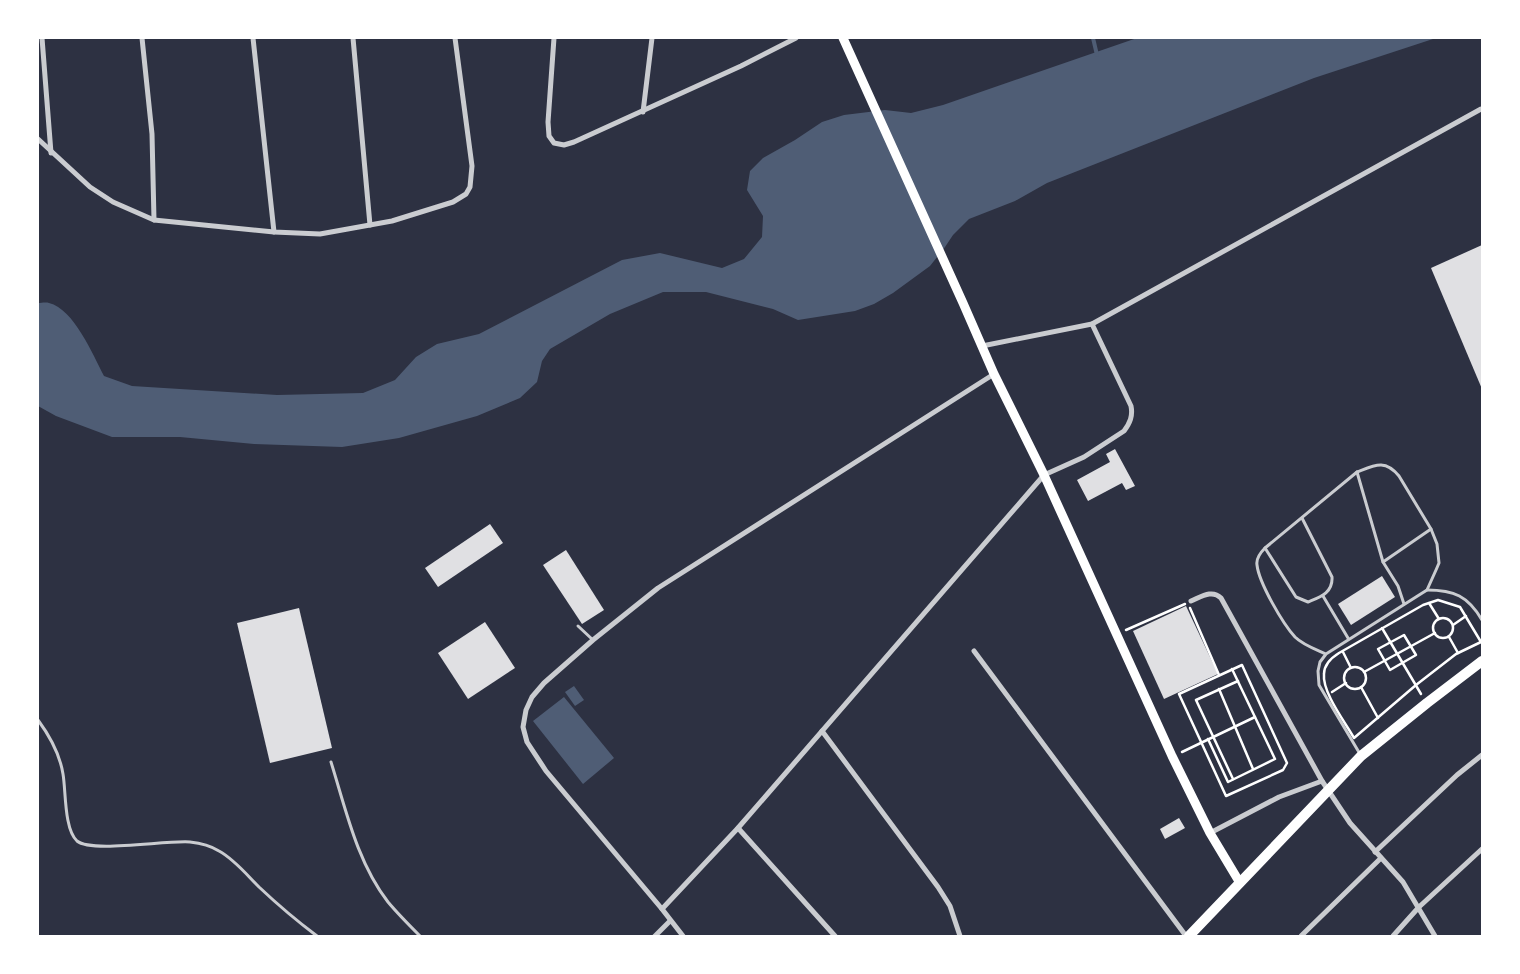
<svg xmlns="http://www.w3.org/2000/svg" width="1520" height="974" viewBox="0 0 1520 974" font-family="'Archivo Narrow',sans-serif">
<rect width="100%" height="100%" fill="#2d3142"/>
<g fill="#4f5d75">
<path d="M 1137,38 L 1436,38 L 1314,78 L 1047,183 L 1015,201 L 969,219 L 953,235 L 945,247 L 930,266 L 893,293 L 874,304 L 855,311 L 798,320 L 773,309 L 706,292 L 663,292 L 610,314 L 550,349 L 542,361 L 537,382 L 520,398 L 477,416 L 399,438 L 342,447 L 254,444 L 180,437 L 112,437 L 56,416 L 38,406 L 38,303 C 41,303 46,302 49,303 C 74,309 93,355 104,376 L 132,386 L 277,395 L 363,393 L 395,380 L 416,357 L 437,344 L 479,334 L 622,260 L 660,253 L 722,268 L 744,259 L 762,237 L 763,216 L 747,190 L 750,171 L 763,158 L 795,140 L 822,122 L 844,115 L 885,110 L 911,113 L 943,105 Z"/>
<polygon points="574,686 584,700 575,706 565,692"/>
<polygon points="564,697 614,758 583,784 533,721"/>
</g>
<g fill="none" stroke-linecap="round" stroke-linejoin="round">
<polyline stroke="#4f5d75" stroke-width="4" points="1093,38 1097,55"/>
</g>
<g fill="#e0e0e3">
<polygon points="1482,245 1482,389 1431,268"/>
<polygon points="1115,449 1135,486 1126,490 1122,483 1088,501 1077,480 1110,462 1106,454"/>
<polygon points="490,524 503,543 438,587 425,568"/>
<polygon points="566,550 604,610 582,624 543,565"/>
<polygon points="1382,576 1395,597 1351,625 1338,604"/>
<polygon points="1186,606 1218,674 1164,699 1133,631"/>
<polygon points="299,608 332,748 270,763 237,623"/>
<polygon points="485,622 515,668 468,699 438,653"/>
<polygon points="1179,818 1185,828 1165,839 1160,829"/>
</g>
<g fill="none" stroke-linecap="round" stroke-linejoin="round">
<g stroke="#fff" stroke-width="2.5">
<path d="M 1438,600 L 1460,607 L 1481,642 L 1456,654 L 1416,685 L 1354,738 C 1345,722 1322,692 1324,674 C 1324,664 1331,658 1339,653 L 1423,605 Z"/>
<polyline points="1429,603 1439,619"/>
<polyline points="1190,608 1219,675"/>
<circle cx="1443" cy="628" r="10"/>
<polyline points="1453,625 1466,616"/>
<polyline points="1382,628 1421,694"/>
<polyline points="1126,630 1185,604"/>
<polygon points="1404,635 1416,655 1390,670 1378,649"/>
<polyline points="1449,637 1458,653"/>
<polyline points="1343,652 1351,668"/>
<polygon points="1242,665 1287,763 1283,770 1226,796 1179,694"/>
<circle cx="1355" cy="678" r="11"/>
<polyline points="1364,672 1435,633"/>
<polyline points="1361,687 1378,718"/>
<polyline points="1219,689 1253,769"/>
<polyline points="1332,692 1346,683"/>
<polyline points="1208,739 1228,782 1275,759 1232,669"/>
<polyline points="1182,752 1255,717"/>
<polyline points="1233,779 1196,700 1238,681"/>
</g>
<g stroke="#caccd0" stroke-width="3">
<polyline points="1357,472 1383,562 1398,586 1404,604"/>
<path d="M 1265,548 L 1296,597 L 1308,602 C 1320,597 1333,593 1332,577 L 1302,518"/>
<polyline points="1383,562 1431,529"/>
<path d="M 1427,590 C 1454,590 1468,596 1482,620"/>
<polyline points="1323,596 1348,638"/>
<polyline points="578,626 593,640"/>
<path d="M 1326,654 C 1315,649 1303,645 1295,637 C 1283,624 1259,583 1257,565 C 1256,559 1261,552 1265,548 L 1357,472 C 1375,465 1385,459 1399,476 L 1431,529 L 1437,544 L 1439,563 L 1436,570 L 1427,590 L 1326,654 L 1320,662 L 1318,671 L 1319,685 L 1360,754"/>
<path d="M 38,720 C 49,735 60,755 63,774 C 66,791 64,829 77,841 C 91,853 167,840 190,842 C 200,843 211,846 219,851 C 234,859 247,875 259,887 C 277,904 297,921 317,936"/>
<path d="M 331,762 C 346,810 357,862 388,902 C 398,914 409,925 420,936"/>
</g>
<g stroke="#caccd0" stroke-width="5">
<polyline points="42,38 51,153"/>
<polyline points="142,38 152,134 154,220"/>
<polyline points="253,38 274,232"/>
<polyline points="353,38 370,225"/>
<polyline points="554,38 548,122 549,136 554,143 564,145 574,142 741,66 796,38"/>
<polyline points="643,112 652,38"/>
<polyline points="38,139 90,187 113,202 154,220 274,232 320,234 392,221 453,202 466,194 470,187 472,166 455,38"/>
<polyline points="982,346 1092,324 1481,109"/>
<path d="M 1191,601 C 1201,597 1212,589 1221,598 L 1322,781 L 1350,823 L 1403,882 L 1435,936"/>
<polyline points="974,651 1186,936"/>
<polyline points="822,731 938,887 950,906 960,936"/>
<polyline points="738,828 835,936"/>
<polyline points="1210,833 1279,797 1322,781"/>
<polyline points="1375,852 1457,775 1482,755"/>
<path d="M 662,909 L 738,828 L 1044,475 L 1084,457 L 1124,431 C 1130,423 1133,416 1131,406 L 1092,324"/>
<polyline points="655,936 670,921"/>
<polyline points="683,936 662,909 546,771 527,742 523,727 526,710 532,697 544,683 593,640 658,588 994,374"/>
<polyline points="1301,936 1381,858"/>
<polyline points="1393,936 1419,907 1482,849"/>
</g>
<polyline stroke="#fff" stroke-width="9" points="843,38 963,303 994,374 1044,475 1172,756 1210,833 1240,883"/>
<polyline stroke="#fff" stroke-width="10" points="1189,936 1361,756 1427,703 1482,661"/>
</g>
<rect width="1520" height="974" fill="none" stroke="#ffffff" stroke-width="78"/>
</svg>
